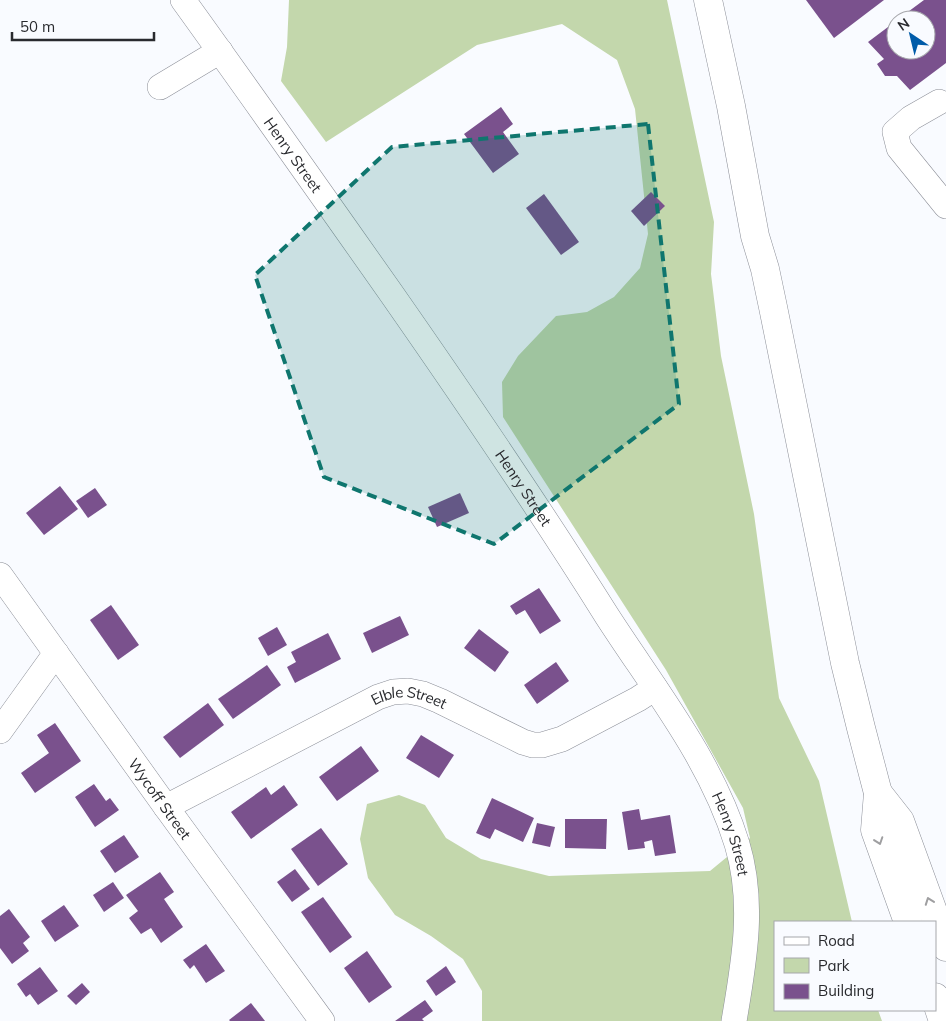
<svg xmlns="http://www.w3.org/2000/svg" width="946" height="1021" viewBox="0 0 946 1021" font-family="Mulish,sans-serif">
<rect width="100%" height="100%" fill="#f9fbff"/>
<polygon fill="#c3d7ac" points="289,0 667,0 714,222 711,274 721,356 754,514 779,698 819,781 852,922 775,922 775,1010 878,1010 882,1021 482,1021 482,991 463,959 431,936 395,915 368,878 360,839 367,804 399,795 425,805 446,838 481,859 549,876 710,871 750,838 743,808 666,670 503,417 502,382 518,356 556,316 587,312 614,297 640,268 648,234 635,109 617,60 562,24 477,45 326,142 281,81 287,47"/>
<g fill="#7a518d">
<polygon points="806,0 884,0 834,38"/>
<polygon points="924,0 946,0 946,63 910,90 897,76 885,76 877,64 884,59 868,42 896,21 896,50 926,50 926,20 897,20"/>
<polygon points="501,107 513,124 503,132 519,154 493,173 464,134"/>
<polygon points="651,192 665,206 644,226 631,211"/>
<polygon points="544,194 579,242 561,255 526,208"/>
<polygon points="60,486 78,509 44,535 26,513"/>
<polygon points="95,488 107,505 88,518 76,501"/>
<polygon points="460,493 469,513 437,527 428,507"/>
<polygon points="539,588 561,621 540,634 525,610 516,615 510,606"/>
<polygon points="111,605 139,645 118,660 90,620"/>
<polygon points="400,616 409,635 372,653 363,633"/>
<polygon points="277,627 287,645 268,656 258,638"/>
<polygon points="479,629 509,652 495,672 464,648"/>
<polygon points="328,633 341,659 295,683 287,667 296,662 291,652"/>
<polygon points="556,662 569,681 537,704 524,685"/>
<polygon points="267,665 281,685 233,719 218,699"/>
<polygon points="208,703 224,725 180,758 163,737"/>
<polygon points="55,723 81,761 35,793 21,773 49,753 37,735"/>
<polygon points="421,735 454,755 439,778 406,758"/>
<polygon points="361,746 379,771 337,801 319,777"/>
<polygon points="94,784 106,801 110,798 119,810 95,827 75,797"/>
<polygon points="284,785 298,805 251,839 231,812 266,787 271,795"/>
<polygon points="492,798 534,818 523,842 495,829 490,839 476,833"/>
<polygon points="639,809 641,820 670,815 676,853 655,856 652,840 644,842 645,848 628,850 622,812"/>
<polygon points="565,819 607,819 606,849 565,848"/>
<polygon points="537,823 555,827 550,847 532,843"/>
<polygon points="321,828 348,864 318,886 291,849"/>
<polygon points="124,835 139,857 115,873 100,851"/>
<polygon points="295,869 310,889 292,902 277,882"/>
<polygon points="160,872 174,892 164,899 183,927 161,943 151,928 141,934 129,918 138,911 126,895"/>
<polygon points="113,882 124,898 104,912 93,895"/>
<polygon points="323,897 352,937 330,953 301,912"/>
<polygon points="64,905 79,926 55,942 41,921"/>
<polygon points="9,909 30,937 23,943 29,951 12,964 0,948 0,916"/>
<polygon points="206,944 225,971 206,983 194,965 190,969 183,960"/>
<polygon points="367,951 392,987 369,1003 344,968"/>
<polygon points="446,966 456,982 436,996 426,981"/>
<polygon points="40,967 58,991 38,1005 30,994 26,997 17,984"/>
<polygon points="82,983 90,992 76,1005 67,996"/>
<polygon points="425,1000 433,1011 422,1019 424,1021 395,1021"/>
<polygon points="251,1003 265,1021 230,1021 229,1020"/>
</g>
<g fill="none" stroke-linecap="round" stroke-linejoin="round">
<g stroke="#8c8f98" stroke-width="26">
<g id="minor">
<path id="s1" d="M 183,0 C 253,97 322,195 391,293 C 465,399 538,506 607,616 C 654,689 711,759 737,844 C 755,903 744,962 734,1021"/>
<polyline points="160,87 220,51"/>
<polyline points="939,102 911,118 895,132 899,148 946,206"/>
<path id="s2" d="M 0,575 L 166,807 L 322,1021"/>
<polyline points="0,731 56,653"/>
<path id="s3" d="M 166,807 L 378,697 L 393,692 L 408,691 L 423,694 L 440,701 L 523,742 L 533,745 L 542,745 L 562,739 L 638,699 L 655,688"/>
</g>
</g>
<g stroke="#8c8f98" stroke-width="29">
<g id="highway">
<polyline points="708,0 731,106 755,236 765,269 773,307 845,663 861,728 878,793 875,830 908,922"/>
<polyline points="878,793 900,821 946,947"/>
<polyline points="935,997 943,1021"/>
</g>
</g>
<use href="#minor" stroke="#fff" stroke-width="25"/>
<use href="#highway" stroke="#fff" stroke-width="28"/>
</g>
<defs><path id="oneway-chevron" d="M-2-3.5L2.5 0L-2 3.5" fill="none" stroke-width="1.6" stroke-linecap="round" stroke-linejoin="round" transform="scale(1.25)"/></defs>
<g stroke="#9f9fa1">
<use href="#oneway-chevron" transform="translate(879 841) rotate(71)"/>
<use href="#oneway-chevron" transform="translate(929 901) rotate(-110)"/>
</g>
<path fill="#0f766e" fill-opacity="0.2" stroke="#0f766e" stroke-width="4" stroke-dasharray="10 6" stroke-linejoin="round" d="M 648,124 L 679,404 L 494,544 L 324,477 L 255,275 L 392,147 Z"/>
<g text-anchor="middle" dominant-baseline="central" stroke-width="5" stroke-linejoin="round" paint-order="stroke">
<g font-size="15" fill="#292a2e" stroke="#f9fbff">
<text stroke="none"><textPath href="#s1" startOffset="190">Henry Street</textPath></text>
<text stroke="none"><textPath href="#s1" startOffset="595">Henry Street</textPath></text>
<text stroke="none"><textPath href="#s3" startOffset="271">Elble Street</textPath></text>
<text stroke="none"><textPath href="#s2" startOffset="275">Wycoff Street</textPath></text>
<text stroke="none"><textPath href="#s1" startOffset="1000">Henry Street</textPath></text>
</g>
</g>
<rect x="774" y="921" width="162" height="90" fill="#f9fbff" stroke="#a6a7ab"/>
<rect x="784" y="937" width="25" height="8" fill="#ffffff" stroke="#a6a7ab"/>
<text x="818" y="946" font-size="15" fill="#292a2e">Road</text>
<rect x="784" y="958" width="25" height="15" fill="#c3d7ac" stroke="#a6a7ab"/>
<text x="818" y="971" font-size="15" fill="#292a2e">Park</text>
<rect x="784" y="984" width="25" height="15" fill="#7a518d" stroke="#a6a7ab"/>
<text x="818" y="996" font-size="15" fill="#292a2e">Building</text>
<g transform="translate(911 35) rotate(325)"><circle r="24" fill="#f9fbff" stroke="#a6a7ab"/>
<path d="M0-4L9 19L0 12L-9 19Z" fill="#005ca9"/>
<text y="-8" font-size="14" font-weight="bold" text-anchor="middle" fill="#292a2e">N</text>
</g>
<path d="M12 32v8h142v-8" fill="none" stroke="#292a2e" stroke-width="2.5"/>
<text x="20" y="32" font-size="15" fill="#292a2e" stroke="#f9fbff" stroke-width="4" paint-order="stroke">50 m</text>
</svg>
